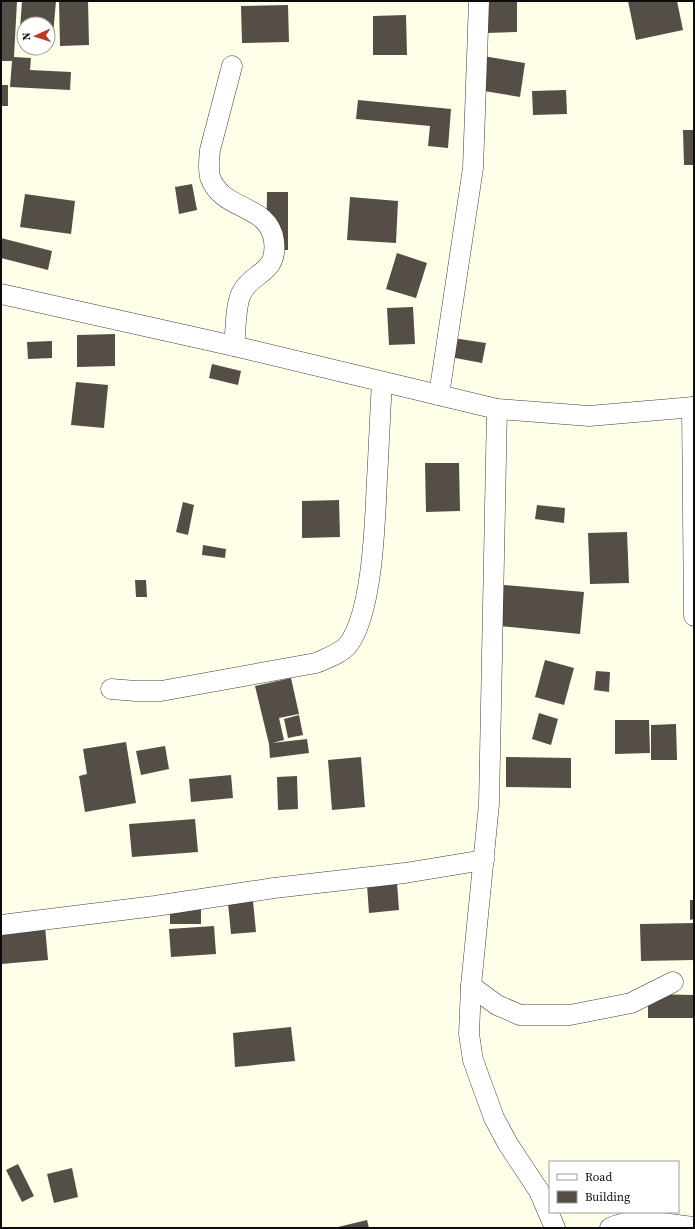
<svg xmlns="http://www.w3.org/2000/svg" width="695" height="1229" viewBox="0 0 695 1229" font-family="'Source Serif 4',serif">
<rect width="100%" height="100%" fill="#ffffe9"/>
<g fill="#544e47">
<polygon points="1,1 17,1 14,57 31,58 30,70 71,72 70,90 10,87 12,61 1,61"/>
<polygon points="22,1 56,1 52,46 48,46 48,24 24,24 24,44 19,43"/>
<polygon points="59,1 88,1 89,45 60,46"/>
<polygon points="485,1 517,1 517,32 486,33"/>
<polygon points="628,1 677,1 683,30 636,40"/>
<polygon points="288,5 289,42 242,43 241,6"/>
<polygon points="406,15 407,55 373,55 373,16"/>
<polygon points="483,56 525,63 520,97 478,90"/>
<rect x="1" y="85" width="7" height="21"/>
<polygon points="566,90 567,114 533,115 532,91"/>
<polygon points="358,100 451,109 448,148 428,146 430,126 356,119"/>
<polygon points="683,130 694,130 694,165 684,165"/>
<polygon points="192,184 197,210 179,214 175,187"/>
<polygon points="267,192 288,192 288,250 266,250"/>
<polygon points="25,194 75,201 71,234 20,227"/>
<polygon points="350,197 398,201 396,243 347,240"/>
<polygon points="1,238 52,251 48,270 1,258"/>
<polygon points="397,253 427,263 416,298 386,289"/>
<polygon points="413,307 415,344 389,345 387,308"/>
<polygon points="115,334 115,366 77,367 77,335"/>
<polygon points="453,338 486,343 482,363 450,357"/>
<polygon points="52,341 52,358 28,359 27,342"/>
<polygon points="212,364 241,371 238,385 209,378"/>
<polygon points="76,382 108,385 104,428 71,425"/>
<polygon points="425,463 459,463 460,511 426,512"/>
<polygon points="339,500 340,537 302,538 302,501"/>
<polygon points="183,502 194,505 188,535 176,532"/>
<polygon points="537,505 565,508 564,523 535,519"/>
<polygon points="627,532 629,583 590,584 588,533"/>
<polygon points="203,545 226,549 225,558 202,555"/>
<polygon points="135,580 146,580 147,597 136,597"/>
<polygon points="504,585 584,592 580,634 500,626"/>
<polygon points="545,660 574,668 564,705 535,697"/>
<polygon points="596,671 610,672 609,692 594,690"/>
<polygon points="291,678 299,714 279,718 284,740 272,743 307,739 309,753 270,758 269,744 255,686"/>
<polygon points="539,713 558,719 551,745 532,739"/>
<polygon points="299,715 303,735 288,738 284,719"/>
<polygon points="615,720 649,720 650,753 615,754"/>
<polygon points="676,724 677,760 651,760 651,725"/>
<polygon points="126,742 136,803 85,812 79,776 87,774 83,749"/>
<polygon points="165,746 169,769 141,775 136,751"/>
<polygon points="361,757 365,807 332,810 328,760"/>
<polygon points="506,757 571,758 571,788 506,787"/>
<polygon points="231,775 233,798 191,802 189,779"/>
<polygon points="297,776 298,809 278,810 277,777"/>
<polygon points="195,819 198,852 132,857 129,824"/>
<polygon points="396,869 399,910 369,913 366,871"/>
<polygon points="690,900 694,900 694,919 690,920"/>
<polygon points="253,901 256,932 231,934 228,903"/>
<rect x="170" y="906" width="31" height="18"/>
<polygon points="694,923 694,960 641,961 640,924"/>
<polygon points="45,926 48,960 1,964 1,930"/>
<polygon points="214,926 216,954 171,957 169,929"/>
<polygon points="648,994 694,995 694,1018 648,1018"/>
<polygon points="291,1027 295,1061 235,1067 233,1033"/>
<polygon points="18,1164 34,1196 22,1202 6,1170"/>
<polygon points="72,1168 78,1197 54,1203 47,1174"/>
<polygon points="367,1220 369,1228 338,1228 338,1227"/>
</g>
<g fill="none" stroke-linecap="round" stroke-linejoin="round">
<g stroke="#3e3e3e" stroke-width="21">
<g id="minor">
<path d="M 232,66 L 210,150 C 209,159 208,169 210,177 C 222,212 269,203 274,241 C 278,274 253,271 242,292 C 235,304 236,332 234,346"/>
<polyline points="1,294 234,346 497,409 589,416 694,407"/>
<polyline points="439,395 473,168 479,1"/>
<polyline points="692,407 694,616"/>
<polyline points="497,409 489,804 471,986 469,1034 473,1060 494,1118 508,1144 539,1191 555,1228"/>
<path d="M 111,689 L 136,691 L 161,691 L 316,663 C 327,658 340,654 348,645 C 373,612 375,521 377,479 C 379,446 380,414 382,382"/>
<polyline points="1,925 155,906 274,888 405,873 484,860"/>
<polyline points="471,986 497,1005 520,1015 570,1015 631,1003 673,982"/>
<path d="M 610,1228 C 636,1216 666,1224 694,1227"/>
</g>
</g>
<use href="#minor" stroke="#fff" stroke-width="20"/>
</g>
<rect width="695" height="1229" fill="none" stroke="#0b0b0b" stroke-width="4"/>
<rect x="549" y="1161" width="130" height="52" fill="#ffffff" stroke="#9d9d9d"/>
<rect x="557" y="1174" width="20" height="6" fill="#ffffff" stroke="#9d9d9d"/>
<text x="585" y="1181" font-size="12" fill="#0b0b0b">Road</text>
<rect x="557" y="1191" width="20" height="12" fill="#544e47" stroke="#9d9d9d"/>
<text x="585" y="1201" font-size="12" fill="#0b0b0b">Building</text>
<g transform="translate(36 36) rotate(267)"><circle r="19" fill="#ffffff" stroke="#9d9d9d"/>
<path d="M0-3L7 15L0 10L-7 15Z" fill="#bd3920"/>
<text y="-6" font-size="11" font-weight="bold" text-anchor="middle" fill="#0b0b0b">N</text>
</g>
</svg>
